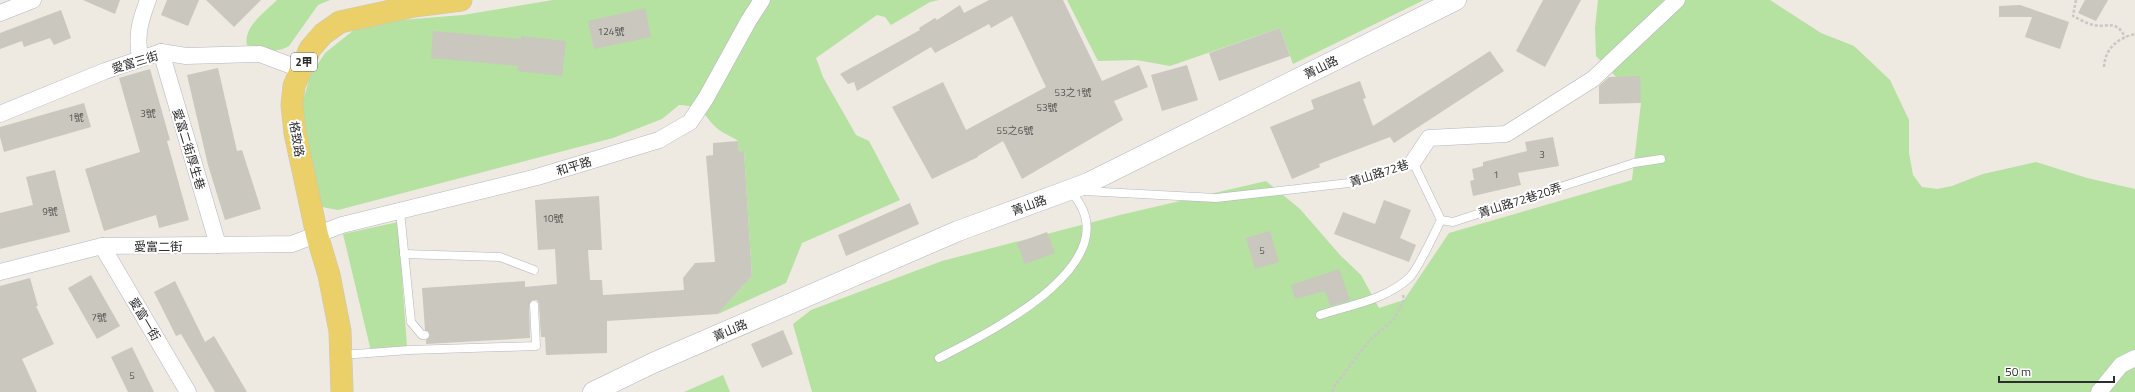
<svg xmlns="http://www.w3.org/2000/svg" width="2135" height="392" viewBox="0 0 2135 392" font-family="'Titillium Web','Noto Sans TC',sans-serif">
<rect width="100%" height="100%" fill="#eee9e1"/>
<g fill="#b5e1a1">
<path d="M 277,0 L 330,0 L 318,5 L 289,46 C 277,54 260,50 247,45 C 243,27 265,12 277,0 Z"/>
<path d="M 553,0 L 939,0 L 930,2 L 891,25 L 885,17 L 877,15 L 816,58 L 823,77 L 856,135 L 869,141 L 900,200 L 802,243 L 786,283 L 718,314 L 752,276 L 744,152 L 739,152 L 738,141 C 733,137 727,135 722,132 C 703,119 708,106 679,105 L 662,119 L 613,138 L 338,210 L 322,207 L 300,113 L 310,76 L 325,53 L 354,30 L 401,20 L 463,15 Z"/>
<polygon points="1067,0 1424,0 1293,64 1280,28 1170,66 1136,60 1098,61"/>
<polygon points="1598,0 1770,0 1821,33 1854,46 1890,80 1909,120 1909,153 1913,175 1922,187 1937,189 1952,186 1983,174 2036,162 2087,178 2135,189 2135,392 812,392 793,324 811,310 942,261 1120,215 1266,181 1300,209 1340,255 1361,275 1379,308 1404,300 1449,233 1632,180 1641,103 1596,56 1595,28"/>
<polygon points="398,222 407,347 371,351 343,234"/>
<polygon points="723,375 730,392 684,392"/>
</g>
<g fill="#cac7bf">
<polygon points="83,0 120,0 115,14"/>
<polygon points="167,0 199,0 188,26 161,15"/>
<polygon points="206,0 261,0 234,27"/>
<polygon points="989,0 1063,0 1102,81 1139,65 1148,87 1114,101 1123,120 1022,179 1003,141 978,156 978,157 932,179 892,107 943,82 966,130 1046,87 1012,16 991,28 989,24 935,53 931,47 857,91 854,82 848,84 840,74 920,30 919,28 935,18 937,20 960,5 964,13"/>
<polygon points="1543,0 1581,0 1545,67 1516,51"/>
<polygon points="2085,0 2108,0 2096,21 2078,13"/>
<polygon points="2020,5 2069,22 2060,49 2025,37 2032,17 1999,17 1999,6"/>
<polygon points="645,8 651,37 594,49 588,21"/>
<polygon points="61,10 71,38 54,45 50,38 24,47 22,41 0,49 0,33"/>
<polygon points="1280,28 1290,56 1219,81 1209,53"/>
<polygon points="433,31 521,39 521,36 566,41 562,76 517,71 518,66 431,58"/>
<polygon points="1490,51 1504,71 1394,143 1390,137 1319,164 1320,167 1292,179 1270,127 1314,109 1311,100 1360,81 1366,98 1363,99 1373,126"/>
<polygon points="1187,65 1198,100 1162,111 1151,75"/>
<polygon points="218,68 237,151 242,150 261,209 225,220 208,165 187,75"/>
<polygon points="150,69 170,140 167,141 189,220 159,228 156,215 104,231 85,169 140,152 119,78"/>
<polygon points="1640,76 1641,103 1599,104 1599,86 1609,77"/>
<polygon points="84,103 91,127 4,152 0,137 0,127"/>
<polygon points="1553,137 1559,166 1518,173 1521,185 1473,196 1470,181 1474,180 1472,169 1483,166 1483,162 1527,151 1525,142"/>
<polygon points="738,141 739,152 744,151 752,276 718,314 607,321 607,353 546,355 545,337 541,337 539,304 537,300 533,300 529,305 530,338 426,344 426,340 430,335 425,330 422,288 525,281 525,287 557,284 555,249 538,250 535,200 599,196 602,250 588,250 590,280 602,280 603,295 684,290 683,278 695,263 715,262 706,156 713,155 713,143"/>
<polygon points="55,170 70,232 0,249 0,213 33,205 26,177"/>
<polygon points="1384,200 1411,210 1400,238 1416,245 1409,262 1334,234 1343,212 1375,224"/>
<polygon points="910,203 919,224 846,256 838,235"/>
<polygon points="1270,231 1279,262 1255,269 1246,238"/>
<polygon points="1047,232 1055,253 1025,264 1017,243"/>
<polygon points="1339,269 1350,300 1331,306 1325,291 1295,299 1291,285"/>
<polygon points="91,275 120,326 97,339 68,288"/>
<polygon points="30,278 38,306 36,306 54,344 22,359 37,392 0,392 0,286"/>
<polygon points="175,281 205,342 214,336 247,392 215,392 181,334 176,336 154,292"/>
<polygon points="783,330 793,354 762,368 751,344"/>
<polygon points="132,347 154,392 128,392 111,357"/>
</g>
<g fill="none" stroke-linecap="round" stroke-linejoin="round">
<g stroke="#b4b7c0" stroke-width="9">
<g id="service">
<polyline points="1084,191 1216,198 1349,183 1413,162 1441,220 1453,222 1634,163 1661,159"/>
<polyline points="400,211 411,322 422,335 425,335"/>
<polyline points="404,254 500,257 534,270"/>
<path d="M 1320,315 C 1350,305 1386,300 1410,277 C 1419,267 1434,234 1441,220"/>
<polyline points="342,355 409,350 536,346 534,305"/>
<path d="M 939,358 C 988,333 1136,261 1070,191"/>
</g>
</g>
<g stroke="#b4b7c0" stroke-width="17">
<g id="minor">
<polyline points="0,13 33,0"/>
<polyline points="161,52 218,245"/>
<path d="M 140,58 C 136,35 140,21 148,0"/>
<polyline points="0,114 105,71 161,52 186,56 260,54 300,69"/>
<polyline points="1413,162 1429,138 1506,134 1593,79 1677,0"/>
<polyline points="102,246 188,392"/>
<polyline points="0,272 102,246 292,244 342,225 537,177 659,140 690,122 706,98 749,20 762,0"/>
<polyline points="2099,392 2121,365 2135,358"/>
</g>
</g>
<g stroke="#b4b7c0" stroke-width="21">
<polyline id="tertiary" points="593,392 653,363 958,231 1088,183 1456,0"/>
</g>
<g stroke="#c8c8c8" stroke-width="23">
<polyline id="primary" points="342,392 340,331 329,275 317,235 295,133 292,105 294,86 310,49 323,34 340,22 414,6 461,0"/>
</g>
<g stroke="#c8c8c8" stroke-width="2.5" stroke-dasharray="3 2" stroke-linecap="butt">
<path d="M 2076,0 L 2073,16 C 2079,19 2087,24 2094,25 C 2108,28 2116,19 2125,37"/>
<path d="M 2104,67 C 2105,48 2118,38 2135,34"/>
<polyline points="1333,392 1333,388 1369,341 1394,319 1404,300 1403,295"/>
</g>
<use href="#service" stroke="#fff" stroke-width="8"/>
<use href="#minor" stroke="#fff" stroke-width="16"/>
<use href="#tertiary" stroke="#fff" stroke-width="20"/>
<use href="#primary" stroke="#ebcf69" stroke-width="22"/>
</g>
<g text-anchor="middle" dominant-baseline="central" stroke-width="4" stroke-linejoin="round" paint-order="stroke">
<g font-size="10" fill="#545452">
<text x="611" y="31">124號</text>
<text x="1073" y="92">53之1號</text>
<text x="1047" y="107">53號</text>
<text x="148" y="113">3號</text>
<text x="76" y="117">1號</text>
<text x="1015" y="130">55之6號</text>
<text x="1542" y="154">3</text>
<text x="1496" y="174">1</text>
<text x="50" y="211">9號</text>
<text x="553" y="218">10號</text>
<text x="1262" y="250">5</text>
<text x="99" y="317">7號</text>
<text x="132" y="375">5</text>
</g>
<rect fill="#fff" stroke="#6c6c6c" stroke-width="1" x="291" y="53" width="26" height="18" rx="3"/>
<g font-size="11" font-weight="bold" fill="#2d2d2d">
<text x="304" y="62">2甲</text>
</g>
<g font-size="12" fill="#2d2d2d" stroke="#fff">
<text transform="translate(135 62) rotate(-17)">愛富三街</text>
<text transform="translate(1321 67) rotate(-26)">菁山路</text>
<text transform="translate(297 139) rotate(80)">格致路</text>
<text transform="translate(189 149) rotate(73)">愛富二街厚生巷</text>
<text transform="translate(574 166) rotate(-17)">和平路</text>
<text transform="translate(1379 173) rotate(-18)">菁山路72巷</text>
<text transform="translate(1520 200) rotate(-18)">菁山路72巷20弄</text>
<text transform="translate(1029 205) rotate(-20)">菁山路</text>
<text x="158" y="246">愛富二街</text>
<text transform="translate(145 319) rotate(59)">愛富一街</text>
<text transform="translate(730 330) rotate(-23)">菁山路</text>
</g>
</g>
<path d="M1999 376v6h115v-6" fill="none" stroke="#2d2d2d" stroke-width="2"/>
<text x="2005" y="376" font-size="12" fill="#2d2d2d" stroke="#ffffff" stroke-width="3" paint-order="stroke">50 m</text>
</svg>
